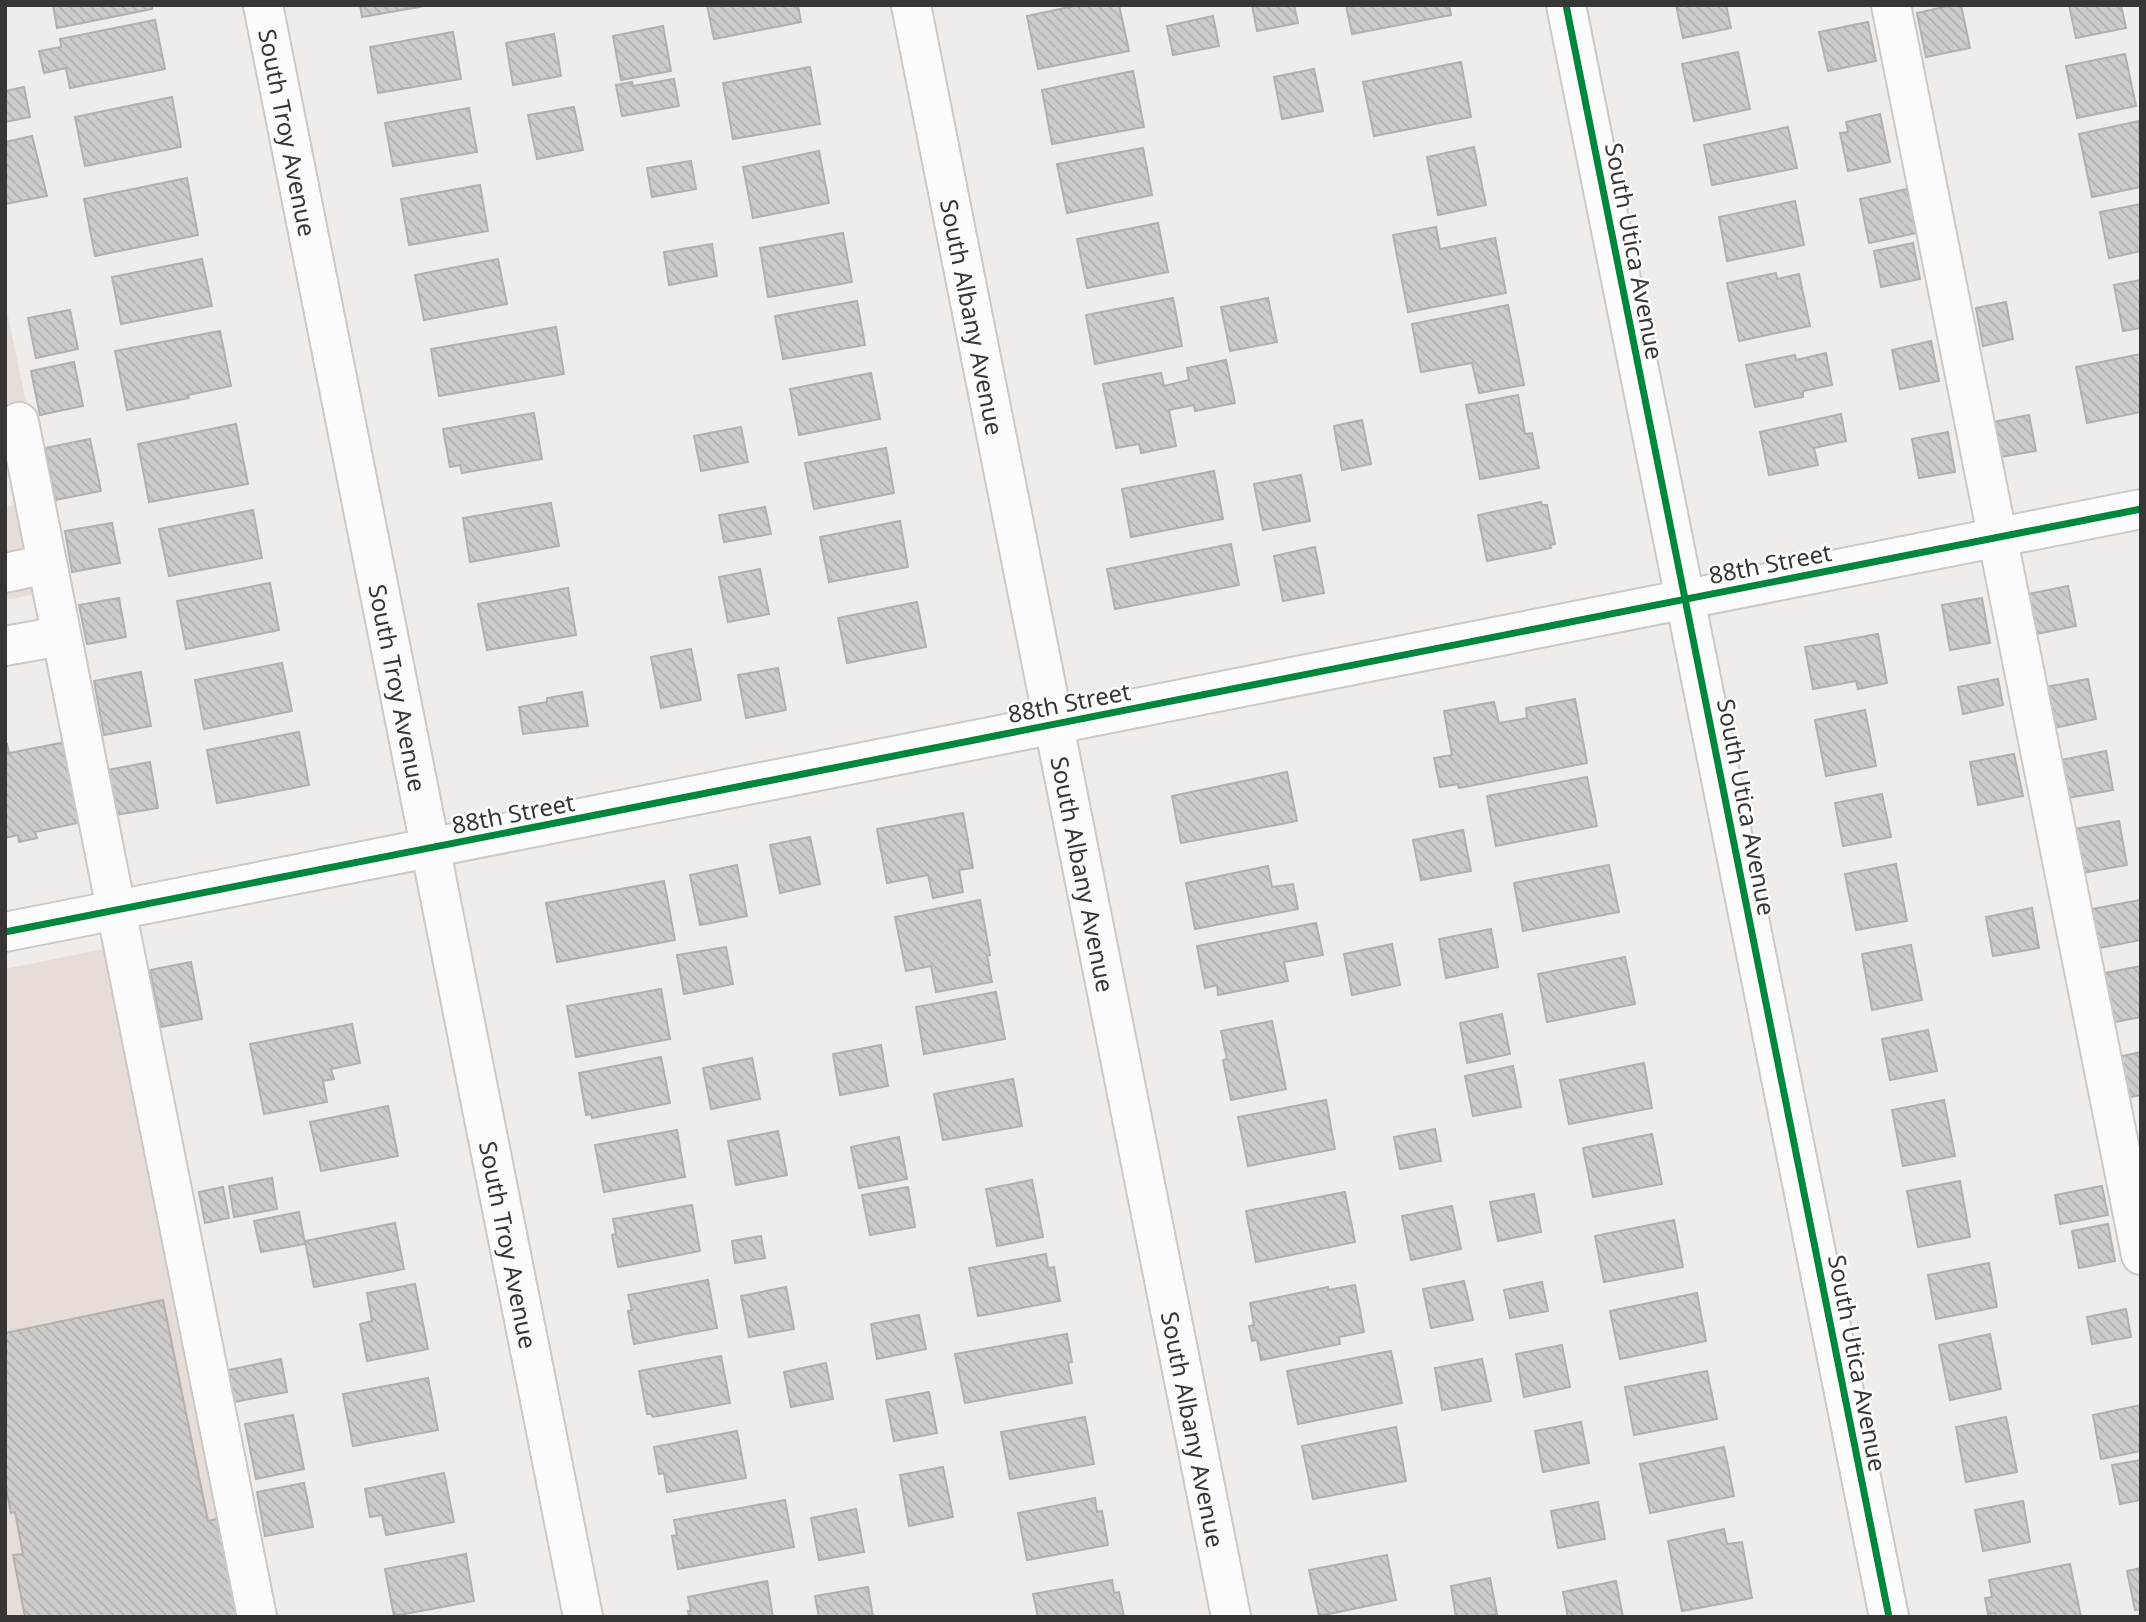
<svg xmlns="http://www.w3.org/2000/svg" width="2146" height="1622" viewBox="0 0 2146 1622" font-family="'Noto Sans',sans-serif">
<defs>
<pattern id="building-back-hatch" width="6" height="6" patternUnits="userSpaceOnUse" patternTransform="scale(1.75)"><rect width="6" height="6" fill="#ceccca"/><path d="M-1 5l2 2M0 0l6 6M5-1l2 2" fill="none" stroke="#b2b0ae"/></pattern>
</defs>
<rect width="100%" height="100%" fill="#efecea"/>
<g fill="#e6ddd8">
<polygon points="5,302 27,407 5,411"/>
<polygon points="34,501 52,591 5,600 5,507"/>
<polygon points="123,945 257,1617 5,1617 5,969"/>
</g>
<g fill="url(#building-back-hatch)" stroke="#b2b0af" stroke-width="2">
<polygon points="53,5 152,5 152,9 57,28"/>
<polygon points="360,5 430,5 362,17"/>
<polygon points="707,5 798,5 801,22 714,39"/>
<polygon points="1079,5 1119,5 1129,51 1038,69 1027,16"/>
<polygon points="1252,5 1294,5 1298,23 1257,31"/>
<polygon points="1346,5 1449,5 1451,15 1352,34"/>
<polygon points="1676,5 1726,5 1731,28 1683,38"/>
<polygon points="1952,5 1961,5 1970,48 1926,57 1917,13"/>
<polygon points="2069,5 2121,5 2126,28 2076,38"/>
<polygon points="1213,16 1219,46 1173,55 1167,26"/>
<polygon points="155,20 165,69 70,88 66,68 44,73 39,51 61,47 60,39"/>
<polygon points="1868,22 1876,61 1828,71 1819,32"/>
<polygon points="663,26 671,71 621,80 613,36"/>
<polygon points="453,32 461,79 378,93 370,47"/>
<polygon points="554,34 561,76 513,85 506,43"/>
<polygon points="1738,52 1750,109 1694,121 1682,64"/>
<polygon points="2125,54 2136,106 2077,118 2066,66"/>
<polygon points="1461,62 1471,117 1374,136 1363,82"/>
<polygon points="810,67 820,124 733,139 723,83"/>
<polygon points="1314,69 1323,111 1282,119 1274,77"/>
<polygon points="1133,71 1144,127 1052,144 1042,90"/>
<polygon points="674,79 679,106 622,116 616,85 632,82 633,86"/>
<polygon points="24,87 30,117 5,122 5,91"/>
<polygon points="172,97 181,147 85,166 75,117"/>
<polygon points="574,107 583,150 537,159 528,115"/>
<polygon points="469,108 477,152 393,166 385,123"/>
<polygon points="1880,114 1890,162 1848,171 1840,133 1848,132 1846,122"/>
<polygon points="2139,121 2141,187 2092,197 2079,134"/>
<polygon points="1788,127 1797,168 1712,185 1704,145"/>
<polygon points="32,136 47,196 5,204 5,142"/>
<polygon points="1474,147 1486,205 1438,215 1427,157"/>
<polygon points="1143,148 1152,195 1067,213 1057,164"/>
<polygon points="819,151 829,203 753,218 743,167"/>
<polygon points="691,161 696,189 652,197 647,168"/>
<polygon points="187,178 198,235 95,256 84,199"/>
<polygon points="480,185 488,231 409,245 401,199"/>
<polygon points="1907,189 1917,233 1869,243 1860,199"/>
<polygon points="1795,201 1804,245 1727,261 1719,217"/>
<polygon points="2141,204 2141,251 2109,258 2100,212"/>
<polygon points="1158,223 1168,272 1087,288 1077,239"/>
<polygon points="1436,227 1440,249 1495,238 1506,293 1408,312 1393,235"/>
<polygon points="843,233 852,282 768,297 760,248"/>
<polygon points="1913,243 1920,279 1881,287 1874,251"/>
<polygon points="712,244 717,276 669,285 664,252"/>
<polygon points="202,259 212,306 121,324 112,277"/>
<polygon points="498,259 507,304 424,320 415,275"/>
<polygon points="1776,273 1777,279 1799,274 1810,326 1739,341 1727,283"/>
<polygon points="2141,280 2141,328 2123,331 2114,285"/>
<polygon points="1173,298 1182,346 1095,364 1086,315"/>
<polygon points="1268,298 1277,342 1230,351 1221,307"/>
<polygon points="857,301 865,345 783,359 775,316"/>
<polygon points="2006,302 2013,339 1983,346 1976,308"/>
<polygon points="1508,305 1524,385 1479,393 1472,363 1421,372 1412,324"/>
<polygon points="70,310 78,349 36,358 28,318"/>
<polygon points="556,327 564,374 439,396 431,349"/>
<polygon points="220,331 231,386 188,395 189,398 127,410 115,351"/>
<polygon points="1931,341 1939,381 1900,389 1892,350"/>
<polygon points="1826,353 1832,385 1803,391 1803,397 1755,407 1746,365 1795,355 1796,360"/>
<polygon points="2141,354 2141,412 2087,423 2076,367"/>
<polygon points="1226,360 1235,403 1195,411 1194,405 1169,410 1176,446 1141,453 1139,444 1116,448 1103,384 1161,373 1164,386 1189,380 1187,368"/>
<polygon points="74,362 83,406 40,415 31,371"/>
<polygon points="871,373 880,419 799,435 790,389"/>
<polygon points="1518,395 1525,434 1532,433 1539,468 1480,479 1466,405"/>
<polygon points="534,413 542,459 462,473 460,465 450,467 443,429"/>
<polygon points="1841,414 1846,441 1814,448 1818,465 1769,475 1760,432"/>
<polygon points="2029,415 2036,451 2000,457 1993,422"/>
<polygon points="1362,420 1371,464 1342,470 1334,426"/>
<polygon points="236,424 248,484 149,502 138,444"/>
<polygon points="741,427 748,462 701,471 694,436"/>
<polygon points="1948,432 1955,472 1919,478 1912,439"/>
<polygon points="90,439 101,491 55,500 45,448"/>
<polygon points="886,448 894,493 814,509 805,463"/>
<polygon points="1214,471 1223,519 1131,537 1122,489"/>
<polygon points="1301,475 1310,521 1263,530 1254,484"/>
<polygon points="1541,502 1542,505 1547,505 1555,544 1550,545 1551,548 1487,561 1478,515"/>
<polygon points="551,503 559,546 470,562 463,518"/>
<polygon points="765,507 771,534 724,542 719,515"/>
<polygon points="253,510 262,558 169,576 159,529"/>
<polygon points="900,521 908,567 829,582 820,537"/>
<polygon points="112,523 120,563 72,572 65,531"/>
<polygon points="1231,544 1239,585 1115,609 1107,569"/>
<polygon points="1315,547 1324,593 1283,601 1274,556"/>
<polygon points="760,569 769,614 728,622 719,577"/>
<polygon points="270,583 279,630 186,649 177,601"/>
<polygon points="2068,586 2076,626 2036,634 2028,594"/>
<polygon points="568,588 576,635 487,650 478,604"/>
<polygon points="119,598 126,637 87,644 79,605"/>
<polygon points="1982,598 1990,643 1950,650 1942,605"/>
<polygon points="917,602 926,647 847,663 838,618"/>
<polygon points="1878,634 1887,683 1858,689 1856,681 1813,689 1805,647"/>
<polygon points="691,649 701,700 661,708 651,657"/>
<polygon points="282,663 292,711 204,729 195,680"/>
<polygon points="778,668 786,710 746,718 738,675"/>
<polygon points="141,672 151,726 104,735 94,681"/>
<polygon points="1998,679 2003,705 1963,714 1958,687"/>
<polygon points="2088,679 2096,719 2054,728 2046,687"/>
<polygon points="582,692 588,726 523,734 519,707 547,702 547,698"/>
<polygon points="1575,699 1587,763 1459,788 1458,784 1440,787 1434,758 1452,755 1444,711 1494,702 1499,723 1527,718 1526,708"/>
<polygon points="1865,710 1876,766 1826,776 1815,720"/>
<polygon points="299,732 309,785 217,803 207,750"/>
<polygon points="71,741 87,821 35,832 37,838 19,842 18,835 5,838 5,744 7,744 9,753"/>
<polygon points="2106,751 2113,790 2068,798 2061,760"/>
<polygon points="2014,754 2023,796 1978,805 1970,762"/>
<polygon points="150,762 158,808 115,815 107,770"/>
<polygon points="1287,772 1297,821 1181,843 1172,796"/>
<polygon points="1587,777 1597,826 1496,846 1487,796"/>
<polygon points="1882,794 1891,837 1843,846 1835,803"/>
<polygon points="963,813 973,868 959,870 963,892 933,898 928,875 887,883 877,829"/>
<polygon points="2119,821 2127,865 2082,873 2074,829"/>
<polygon points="1463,830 1471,871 1421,880 1413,840"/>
<polygon points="810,837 820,884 780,893 770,845"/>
<polygon points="1896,864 1907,921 1856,930 1845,874"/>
<polygon points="737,865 747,916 700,925 690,875"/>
<polygon points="1609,865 1619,912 1523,931 1514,883"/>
<polygon points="1268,866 1272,887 1293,884 1298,909 1195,929 1186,883"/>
<polygon points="664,881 675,940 557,962 546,903"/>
<polygon points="980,900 990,955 987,956 992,982 936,992 931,966 906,971 895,917"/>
<polygon points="2140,900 2141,940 2099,948 2092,909"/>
<polygon points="2032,908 2039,948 1993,956 1986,917"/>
<polygon points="1316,923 1323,955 1284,962 1288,981 1218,995 1217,985 1205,988 1197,946"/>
<polygon points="1491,929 1498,967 1446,978 1439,939"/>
<polygon points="1392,944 1400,985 1352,995 1344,954"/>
<polygon points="1911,945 1922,1000 1872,1010 1862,954"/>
<polygon points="726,947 733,984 684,994 677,955"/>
<polygon points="1625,957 1635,1004 1547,1022 1538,974"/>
<polygon points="191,962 202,1019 161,1027 150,970"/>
<polygon points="2141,966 2141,1017 2110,1023 2100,974"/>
<polygon points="661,989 670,1039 576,1057 567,1006"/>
<polygon points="996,992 1005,1039 924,1054 916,1007"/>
<polygon points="1502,1014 1510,1054 1467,1063 1460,1023"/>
<polygon points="1272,1021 1286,1089 1231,1100 1223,1060 1227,1059 1221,1031"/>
<polygon points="352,1024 360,1063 331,1069 334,1079 323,1081 327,1102 264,1114 250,1044"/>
<polygon points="1928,1030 1937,1071 1890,1080 1882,1039"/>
<polygon points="881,1045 888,1086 840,1095 833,1054"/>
<polygon points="2141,1052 2141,1095 2126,1098 2118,1057"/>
<polygon points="661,1057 670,1103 592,1118 591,1114 586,1115 579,1073"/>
<polygon points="752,1058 760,1099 711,1109 703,1068"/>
<polygon points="1644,1063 1652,1108 1569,1124 1560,1080"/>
<polygon points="1513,1066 1521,1107 1473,1116 1465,1076"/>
<polygon points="1013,1079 1022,1126 943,1140 934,1094"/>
<polygon points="1326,1100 1335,1149 1248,1166 1238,1117"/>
<polygon points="1944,1100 1955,1156 1903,1166 1892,1110"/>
<polygon points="388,1106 398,1156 321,1171 310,1122"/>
<polygon points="1435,1129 1441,1161 1400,1169 1394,1137"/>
<polygon points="677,1130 685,1177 604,1192 595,1145"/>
<polygon points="778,1131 787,1175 736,1185 728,1141"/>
<polygon points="1652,1134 1662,1184 1593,1197 1583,1148"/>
<polygon points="899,1137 907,1179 859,1188 851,1147"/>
<polygon points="272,1178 277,1209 234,1217 229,1186"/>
<polygon points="1032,1180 1043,1237 997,1246 986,1189"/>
<polygon points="1960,1181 1970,1237 1918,1247 1907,1191"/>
<polygon points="2102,1186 2108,1215 2060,1224 2055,1195"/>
<polygon points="223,1187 229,1218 205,1223 199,1192"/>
<polygon points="908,1187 915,1227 870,1235 862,1195"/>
<polygon points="1345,1192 1355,1242 1256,1262 1246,1211"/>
<polygon points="1534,1194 1541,1232 1498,1241 1490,1202"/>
<polygon points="692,1205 700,1251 618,1267 612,1235 616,1234 613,1219"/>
<polygon points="1452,1206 1461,1249 1411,1260 1402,1216"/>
<polygon points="299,1212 305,1244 261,1252 254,1221"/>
<polygon points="1674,1220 1683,1267 1604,1282 1595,1236"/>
<polygon points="395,1223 404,1269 314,1287 305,1241"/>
<polygon points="2108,1224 2115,1261 2079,1268 2072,1231"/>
<polygon points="761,1236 765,1258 735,1263 732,1241"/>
<polygon points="1046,1254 1048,1268 1054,1267 1060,1301 978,1316 969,1268"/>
<polygon points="1989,1263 1997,1307 1936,1319 1928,1275"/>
<polygon points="708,1280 717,1328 634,1344 628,1311 632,1310 628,1295"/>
<polygon points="1464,1281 1473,1320 1431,1328 1423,1289"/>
<polygon points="1542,1282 1548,1311 1510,1318 1504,1290"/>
<polygon points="415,1284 428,1349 367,1361 360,1324 372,1321 367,1293"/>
<polygon points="1355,1285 1364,1332 1339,1337 1340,1344 1261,1360 1257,1340 1252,1341 1249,1326 1254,1325 1250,1303 1328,1287 1328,1290"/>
<polygon points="786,1287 794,1329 749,1337 741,1296"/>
<polygon points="1697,1293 1706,1341 1620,1359 1610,1311"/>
<polygon points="163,1300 208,1521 225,1517 245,1617 25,1617 13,1555 23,1554 15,1512 11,1513 5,1483 5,1333"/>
<polygon points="2126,1309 2131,1337 2092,1344 2087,1317"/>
<polygon points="919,1315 926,1349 877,1359 871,1324"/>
<polygon points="1067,1334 1072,1362 1068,1363 1072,1383 965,1403 955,1354"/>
<polygon points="1990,1334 2001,1389 1950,1400 1939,1345"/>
<polygon points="1562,1345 1570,1387 1524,1397 1516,1354"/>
<polygon points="1391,1351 1402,1403 1298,1424 1287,1371"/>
<polygon points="721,1356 730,1403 653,1417 651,1414 647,1414 639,1371"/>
<polygon points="281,1359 287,1392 234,1402 228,1370"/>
<polygon points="1482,1359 1491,1401 1442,1410 1435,1368"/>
<polygon points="826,1363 833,1399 791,1407 784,1372"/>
<polygon points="1707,1371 1717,1419 1634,1435 1625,1387"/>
<polygon points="428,1378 438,1430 353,1446 343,1394"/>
<polygon points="929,1392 937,1433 894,1441 886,1400"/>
<polygon points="2141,1405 2141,1451 2101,1459 2093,1415"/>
<polygon points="293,1415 304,1469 256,1479 245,1424"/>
<polygon points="1085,1417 1094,1464 1010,1479 1001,1432"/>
<polygon points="2006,1417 2017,1472 1966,1482 1956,1427"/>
<polygon points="1581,1422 1589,1463 1543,1472 1535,1431"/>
<polygon points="1396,1427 1406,1481 1313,1499 1302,1446"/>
<polygon points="737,1431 746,1478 667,1492 664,1473 659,1474 654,1447"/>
<polygon points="1724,1447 1734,1496 1650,1513 1640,1464"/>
<polygon points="2141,1460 2141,1500 2120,1504 2112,1465"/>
<polygon points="943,1467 953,1517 909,1526 900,1475"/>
<polygon points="444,1473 454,1522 386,1535 382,1515 370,1517 365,1489"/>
<polygon points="304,1483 313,1527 265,1536 257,1492"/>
<polygon points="1095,1498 1097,1512 1102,1511 1108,1545 1027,1560 1018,1513"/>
<polygon points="785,1500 794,1547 678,1569 672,1536 677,1535 674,1520"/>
<polygon points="2023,1501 2030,1542 1983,1551 1975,1510"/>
<polygon points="1598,1502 1605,1539 1558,1548 1551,1511"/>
<polygon points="856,1509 864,1552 819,1560 811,1518"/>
<polygon points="1724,1529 1727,1544 1742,1542 1752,1598 1682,1611 1668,1541"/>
<polygon points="466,1554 474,1601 394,1616 385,1569"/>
<polygon points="1387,1555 1396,1600 1319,1616 1309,1570"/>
<polygon points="2070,1564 2081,1617 1996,1617 1995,1613 1988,1614 1985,1598 1992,1597 1989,1580"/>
<polygon points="2141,1568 2141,1609 2135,1610 2127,1571"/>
<polygon points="1490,1578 1497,1614 1484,1617 1456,1617 1451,1586"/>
<polygon points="1112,1580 1114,1593 1119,1592 1124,1617 1038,1617 1033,1594"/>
<polygon points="767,1581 773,1617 689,1617 688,1611 691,1611 688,1597"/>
<polygon points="1616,1581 1623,1617 1568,1617 1563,1592"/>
<polygon points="868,1587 873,1617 819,1617 815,1596"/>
</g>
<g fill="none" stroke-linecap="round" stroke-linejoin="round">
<g stroke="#cbc8c6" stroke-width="42">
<g id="minor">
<path id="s1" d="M 263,5 L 583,1617"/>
<path id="s2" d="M 911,5 L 1231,1617"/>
<polyline points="1566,5 1889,1617"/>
<polyline points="1891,5 2141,1255"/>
<polyline points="19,422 257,1617"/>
<polyline points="5,573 47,564"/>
<polyline points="5,646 61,636"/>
<polyline points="5,932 2141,509"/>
</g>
</g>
<use href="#minor" stroke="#fdfcfc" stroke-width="38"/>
<g stroke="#fff" stroke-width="11">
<g id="cycleway">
<polyline points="1566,5 1889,1617"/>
<polyline points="5,932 2141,509"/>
</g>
</g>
<use href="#cycleway" stroke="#00873e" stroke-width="7"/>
</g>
<g text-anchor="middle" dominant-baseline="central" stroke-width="5" stroke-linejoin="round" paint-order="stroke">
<g font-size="24" fill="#383634" stroke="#fff">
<text stroke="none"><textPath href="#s1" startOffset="130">South Troy Avenue</textPath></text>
<text transform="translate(1635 251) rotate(79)">South Utica Avenue</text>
<text stroke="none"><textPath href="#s2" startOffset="318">South Albany Avenue</textPath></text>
<text transform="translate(1770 563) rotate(-11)">88th Street</text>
<text stroke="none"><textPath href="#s1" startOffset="696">South Troy Avenue</textPath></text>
<text transform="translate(1069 702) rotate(-11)">88th Street</text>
<text transform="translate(1747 807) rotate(79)">South Utica Avenue</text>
<text transform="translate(513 813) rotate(-11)">88th Street</text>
<text stroke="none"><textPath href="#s2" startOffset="886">South Albany Avenue</textPath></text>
<text stroke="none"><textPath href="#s1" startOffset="1264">South Troy Avenue</textPath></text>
<text transform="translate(1858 1363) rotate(79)">South Utica Avenue</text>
<text stroke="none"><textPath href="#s2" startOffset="1452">South Albany Avenue</textPath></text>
</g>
</g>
<rect width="2146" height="1622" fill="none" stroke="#383634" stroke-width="14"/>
</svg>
